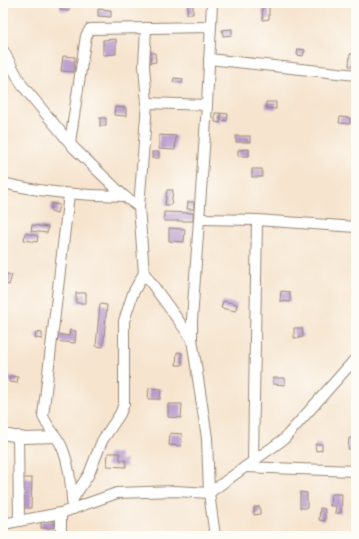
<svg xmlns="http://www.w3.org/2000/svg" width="359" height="539" viewBox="0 0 359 539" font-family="'IM FELL English',serif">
<rect width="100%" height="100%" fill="#fdfcf7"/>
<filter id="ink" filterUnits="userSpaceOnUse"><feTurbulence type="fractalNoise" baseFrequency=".025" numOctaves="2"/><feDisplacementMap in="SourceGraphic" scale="8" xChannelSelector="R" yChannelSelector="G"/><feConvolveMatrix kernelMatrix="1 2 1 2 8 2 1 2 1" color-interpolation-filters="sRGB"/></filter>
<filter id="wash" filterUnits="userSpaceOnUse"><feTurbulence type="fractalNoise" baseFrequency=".012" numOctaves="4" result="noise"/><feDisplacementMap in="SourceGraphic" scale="16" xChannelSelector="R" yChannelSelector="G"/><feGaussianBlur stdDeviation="0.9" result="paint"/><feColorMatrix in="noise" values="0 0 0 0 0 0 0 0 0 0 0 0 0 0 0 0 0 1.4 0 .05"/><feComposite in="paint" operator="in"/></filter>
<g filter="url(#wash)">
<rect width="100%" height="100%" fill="#f6e4ce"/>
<g id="blocks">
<g fill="#b697cc">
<polygon points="61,3 70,3 69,11 60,10"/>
<polygon points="188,3 193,3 193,14 187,14"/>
<polygon points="269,6 269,19 263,20 262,7"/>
<polygon points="98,9 111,10 111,17 98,16"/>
<polygon points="232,29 232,35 223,36 222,30"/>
<polygon points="116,39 116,54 103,55 103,40"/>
<polygon points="298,49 305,50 303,56 297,55"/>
<polygon points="150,53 155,53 156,62 150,63"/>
<polygon points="350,54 356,54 356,66 349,66"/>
<polygon points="63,56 75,57 74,72 61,71"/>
<polygon points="174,78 183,79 182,83 173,82"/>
<polygon points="266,102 276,102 276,109 266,108"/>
<polygon points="115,107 126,108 126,116 114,115"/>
<polygon points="215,113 220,113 220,123 215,122"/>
<polygon points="221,113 228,114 227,121 221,120"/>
<polygon points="340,117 350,118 350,124 339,123"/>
<rect x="100" y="118" width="6" height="8"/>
<polygon points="159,135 176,136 175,150 159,149"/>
<rect x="236" y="136" width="14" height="6"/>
<polygon points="249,149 249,156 238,156 238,150"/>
<rect x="152" y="152" width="7" height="6"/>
<rect x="252" y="169" width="10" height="8"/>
<polygon points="167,190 173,190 171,205 165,205"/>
<polygon points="188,202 194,202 194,209 187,209"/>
<polygon points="52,203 59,205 57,213 50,211"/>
<polygon points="164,212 193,213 193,221 164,221"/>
<polygon points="32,225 48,227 47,233 31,231"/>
<polygon points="169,228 185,229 184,242 169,241"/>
<polygon points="25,233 38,236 37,242 24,240"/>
<polygon points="3,273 12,275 9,285 3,283"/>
<polygon points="281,291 290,292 290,302 280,301"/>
<rect x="76" y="293" width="10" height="10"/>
<polygon points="223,301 237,304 236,311 221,308"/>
<polygon points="100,304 107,305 103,347 96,346"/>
<polygon points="294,328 302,328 303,337 294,338"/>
<polygon points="70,330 76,331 75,343 55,341 56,334 69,336"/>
<polygon points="36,332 42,333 42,339 35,338"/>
<polygon points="177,352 182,353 182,365 176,365"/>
<polygon points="10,376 18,377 17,383 9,382"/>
<polygon points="273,378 285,378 285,385 273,384"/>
<polygon points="149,388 161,389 160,399 148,399"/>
<polygon points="168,404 182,404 181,418 168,417"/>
<polygon points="170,433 182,434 181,446 169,445"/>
<polygon points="349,438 356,439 355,450 348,449"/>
<polygon points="315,444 322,444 322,450 316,451"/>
<polygon points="108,453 120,453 120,460 126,460 126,467 107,466"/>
<polygon points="23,478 32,478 31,508 22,508"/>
<polygon points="300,492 307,493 307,508 300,508"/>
<polygon points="331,494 342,494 341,513 335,513 336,506 330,506"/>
<polygon points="254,507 260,507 260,514 254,515"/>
<polygon points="320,508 325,509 325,521 319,520"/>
<rect x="41" y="521" width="13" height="7"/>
</g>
</g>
</g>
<g filter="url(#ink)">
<use href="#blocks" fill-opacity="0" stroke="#988776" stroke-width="1"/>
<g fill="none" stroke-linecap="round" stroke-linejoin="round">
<g stroke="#988776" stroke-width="12">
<g id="minor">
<polyline points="212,3 207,105 192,320 192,339 207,438 209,493 215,536"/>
<polyline points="3,50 22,85 74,148 124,196 139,207 144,273 192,339"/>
<polyline points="209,59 356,75"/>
<polyline points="147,103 207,105"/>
<polyline points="70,142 86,36 90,29 211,27"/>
<path d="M 3,183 C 43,193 83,195 124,196"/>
<path d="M 69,194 L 43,416 C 47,427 56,435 61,445 C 70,464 71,488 73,509"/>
<polyline points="139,207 147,103 144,66 146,28"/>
<polyline points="200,219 257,220 356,227"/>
<polyline points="3,434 25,438 56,437"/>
<polyline points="18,436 19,521"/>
<polyline points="253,460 257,220"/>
<polyline points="245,467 356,471"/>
<polyline points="72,500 89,474 102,441 120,414 124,404 124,321 133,293 144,273"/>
<polyline points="61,513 61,536"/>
<polyline points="3,524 61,513 117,493 175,491 209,493 284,439 356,358"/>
</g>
</g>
<use href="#minor" stroke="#fff" stroke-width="10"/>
</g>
</g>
<rect width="359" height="539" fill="none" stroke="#fdfcf7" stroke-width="16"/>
</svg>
